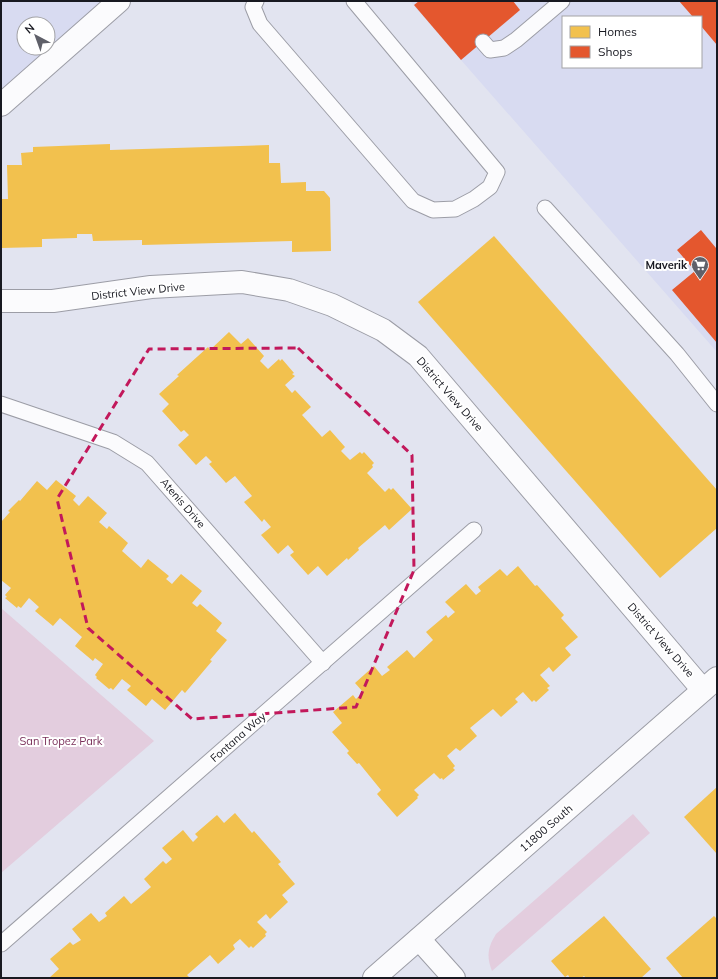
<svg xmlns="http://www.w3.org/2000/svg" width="718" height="979" viewBox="0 0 718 979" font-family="Mulish,sans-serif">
<rect width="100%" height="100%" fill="#e2e4f0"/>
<g fill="#d8dbf1" fill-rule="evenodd">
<path d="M 1,1 L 132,1 L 1,112 ZM 24,24 L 48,24 L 48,48 L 24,48 Z"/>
<path d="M 410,1 L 717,1 L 717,352 L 461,60 ZM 563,17 L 701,17 L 701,67 L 563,67 Z"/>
</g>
<g fill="#e3cdde">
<polygon points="1,608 154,741 1,873"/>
<path d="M 633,814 L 650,833 L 492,971 C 486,956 488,947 496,934 Z"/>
</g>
<g fill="#f2c14e">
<polygon points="110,144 110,150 269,145 269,163 280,163 281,183 306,182 306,191 324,191 330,198 331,251 292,252 292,241 142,245 142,240 93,241 92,234 77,234 77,238 42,239 42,247 1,248 1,199 8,199 7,165 22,165 21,153 33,152 33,147"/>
<polygon points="494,236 717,490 717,528 660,578 418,302"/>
<polygon points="229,332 241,344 248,338 264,356 260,361 268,369 279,359 280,361 282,359 294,373 292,374 295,376 285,385 292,393 295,390 311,407 302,415 322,437 330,430 345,447 341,451 350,460 360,452 362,454 364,452 374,463 372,465 373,467 367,473 385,492 389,488 391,490 393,488 412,509 389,530 385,525 358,548 359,550 348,560 347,558 327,576 318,566 308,575 290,555 294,552 288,545 278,554 261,535 271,527 264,519 262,522 244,502 252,496 235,476 226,483 209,464 212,462 206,456 196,465 178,445 189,435 184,430 181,432 162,411 169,404 159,394 179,376 177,375 208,347 210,350"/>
<polygon points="56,480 76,496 73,500 79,506 88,496 107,513 99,522 107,529 109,526 128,543 122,551 141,568 148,559 169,576 166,579 172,584 181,574 202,591 192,603 197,607 200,604 222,623 216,631 227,640 210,660 212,661 185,693 182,690 165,710 152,699 146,706 127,690 131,686 122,679 113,690 111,688 109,689 96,678 97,677 95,675 103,664 95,658 93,661 75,646 82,637 60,618 53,626 35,611 39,607 29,598 21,608 18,606 17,608 5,598 7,597 5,595 11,588 1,580 1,522 10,512 8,511 19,500 20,501 37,481 47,490"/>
<polygon points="518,566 535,586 537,585 564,615 561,618 578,637 565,648 571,655 553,672 549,667 540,675 550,686 547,688 549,690 536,702 534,700 532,702 523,692 515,699 518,702 501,717 493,709 470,728 477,736 460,751 456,748 447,756 455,766 453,768 455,770 443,780 442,778 440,779 434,773 414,790 419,795 417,797 418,798 397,817 377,794 381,790 359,763 357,764 347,753 349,751 332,732 342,723 333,712 353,695 356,699 363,692 355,683 374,666 382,676 390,670 387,667 407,650 414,658 433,640 426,632 446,615 448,618 455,612 445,602 466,584 476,595 481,591 478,587 500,569 507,576"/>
<polygon points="717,787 717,854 684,817"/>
<polygon points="235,813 252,833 254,831 281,862 278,864 295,884 282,895 288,902 270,919 266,914 257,922 267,932 265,934 266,936 253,948 251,946 249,948 240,939 233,945 235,949 218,964 210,955 187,975 190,978 49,978 59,969 50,959 70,942 73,945 81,940 72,929 91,913 99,922 107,916 105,913 124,896 131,904 151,887 144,879 163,861 166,864 172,859 162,848 183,830 193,842 198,837 195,834 217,815 224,823"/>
<polygon points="604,916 651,969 641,978 586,978 584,976 581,978 570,978 568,975 565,977 551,961"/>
<polygon points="714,916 717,919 717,978 683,978 666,958"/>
</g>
<g fill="#e4572e">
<polygon points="419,1 513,1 520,10 461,60 414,5"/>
<polygon points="679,1 717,1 717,45 701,26 701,17 693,17"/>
<polygon points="701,230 716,248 717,247 717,343 672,290 695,271 677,250"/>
</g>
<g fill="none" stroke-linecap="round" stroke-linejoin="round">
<g stroke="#9c9da6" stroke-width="17">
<g id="lane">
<polyline points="256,1 253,7 260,24 413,201 433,210 455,209 474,199 490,187 497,172 354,1"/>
<polyline points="483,42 490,50 504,48 516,40 562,1"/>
<polyline points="545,208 677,354 717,404"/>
<polyline points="1,404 113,442 147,463 323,663"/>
<polyline points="1,944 474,530"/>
</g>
</g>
<g stroke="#9c9da6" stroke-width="24">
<g id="street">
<polyline points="1,105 119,1"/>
<polyline points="1,301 53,301 151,287 242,282 289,290 332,305 383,330 418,356 703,690"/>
<polyline points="419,939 454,978"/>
</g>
</g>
<g stroke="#9c9da6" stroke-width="24">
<polyline id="secondary" points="374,978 717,678"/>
</g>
<use href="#lane" stroke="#fbfbfd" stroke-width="15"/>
<use href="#street" stroke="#fbfbfd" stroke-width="22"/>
<use href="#secondary" stroke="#fbfbfd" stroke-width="22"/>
</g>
<path fill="none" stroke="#c2185b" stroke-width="3" stroke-dasharray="8 5" stroke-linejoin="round" d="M 298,348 L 412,455 L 414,570 L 356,707 L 192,719 L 88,628 L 57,499 L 149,349 Z"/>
<defs>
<g id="supermarket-pin" transform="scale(0.9)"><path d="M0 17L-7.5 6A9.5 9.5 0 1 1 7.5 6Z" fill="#5f6069" stroke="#fff"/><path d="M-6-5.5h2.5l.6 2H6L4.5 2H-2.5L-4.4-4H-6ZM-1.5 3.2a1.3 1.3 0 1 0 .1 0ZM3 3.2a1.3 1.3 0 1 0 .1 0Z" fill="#fff"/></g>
</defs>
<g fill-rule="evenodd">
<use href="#supermarket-pin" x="700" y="265"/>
</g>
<g text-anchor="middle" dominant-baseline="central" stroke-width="4" stroke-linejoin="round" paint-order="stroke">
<g font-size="11" font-weight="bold" fill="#181921" stroke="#fff" text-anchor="end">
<text x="687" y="265">Maverik</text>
</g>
<g font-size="11" fill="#181921" stroke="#fff">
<text transform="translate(138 291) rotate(-6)">District View Drive</text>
<text transform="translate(450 394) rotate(49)">District View Drive</text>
<text transform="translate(183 503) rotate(49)">Atenis Drive</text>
<text transform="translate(661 640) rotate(49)">District View Drive</text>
<text transform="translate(238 737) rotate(-41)">Fontana Way</text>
<text transform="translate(546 828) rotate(-41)">11800 South</text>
</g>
<g font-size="11" fill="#7a305a" stroke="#fff">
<text x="61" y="741">San Tropez Park</text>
</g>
</g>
<rect width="718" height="979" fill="none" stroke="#181921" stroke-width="4"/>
<rect x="562" y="16" width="140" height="52" fill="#ffffff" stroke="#a3a3a6"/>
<rect x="570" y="26" width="20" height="12" fill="#f2c14e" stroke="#a3a3a6"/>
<text x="598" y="36" font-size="12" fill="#181921">Homes</text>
<rect x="570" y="46" width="20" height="12" fill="#e4572e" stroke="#a3a3a6"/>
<text x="598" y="56" font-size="12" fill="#181921">Shops</text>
<g transform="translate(36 36) rotate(319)"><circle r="19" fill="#ffffff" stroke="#a3a3a6"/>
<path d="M0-3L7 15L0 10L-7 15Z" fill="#5f6069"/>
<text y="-6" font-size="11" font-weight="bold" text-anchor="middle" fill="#181921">N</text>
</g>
</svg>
